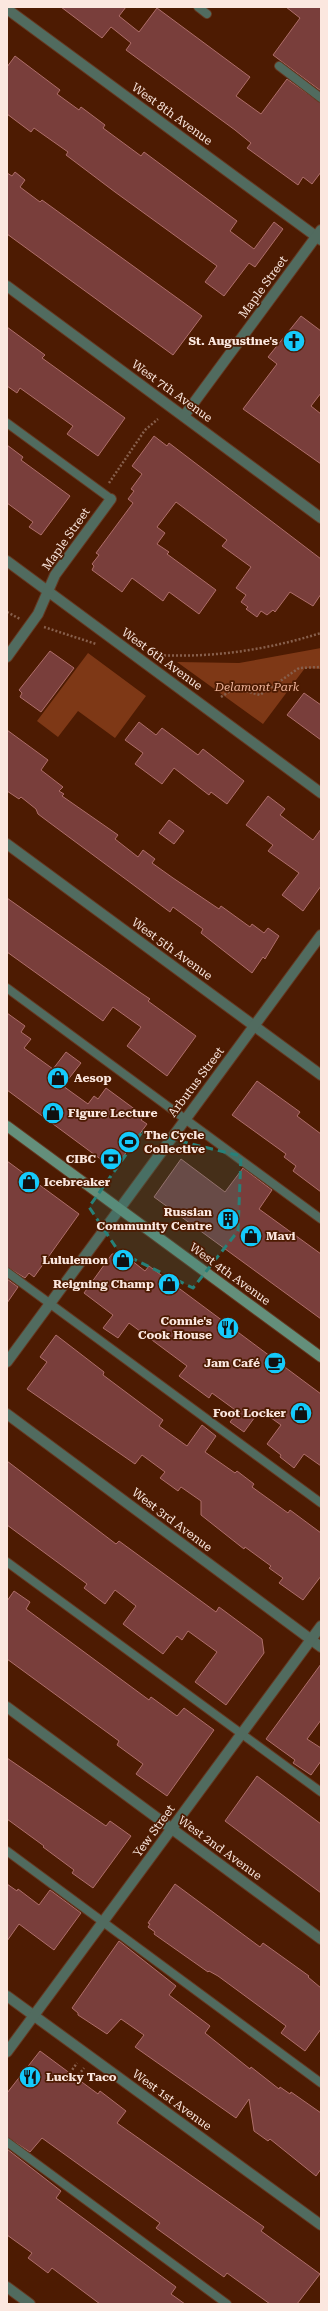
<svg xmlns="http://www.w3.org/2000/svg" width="328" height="2311" viewBox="0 0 328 2311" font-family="'Roboto Serif',serif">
<rect width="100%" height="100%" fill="#4d1b02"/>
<g fill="#7e3816">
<polygon points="321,648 321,669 305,668 263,724 177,662 239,663"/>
<polygon points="88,653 146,696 115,738 78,711 58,737 37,721"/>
</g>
<g fill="#793e3b" stroke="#ae6e6a">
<polygon points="61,7 126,7 119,16 139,32 157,8 250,77 236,96 261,114 287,79 321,103 321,172 312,184 303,177 298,185 247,148 251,143 235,130 126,50 131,43 111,27 102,38"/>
<polygon points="286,7 321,7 321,91 273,55 300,18"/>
<polygon points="15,56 60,90 57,94 79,110 81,107 105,125 103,128 141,156 144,152 237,221 230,231 254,249 274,222 283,229 255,267 249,263 224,296 205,282 217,266 115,192 66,155 68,152 34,128 31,132 7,114 7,67"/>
<polygon points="15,172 25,180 20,187 40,202 42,200 202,316 173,355 7,234 7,173 12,176"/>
<polygon points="301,316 321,331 321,393 311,406 321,414 321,464 243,409 277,364 268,357"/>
<polygon points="7,327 45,355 42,358 125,418 98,456 67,434 73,426 20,388 17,393 7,386"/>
<polygon points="154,436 167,446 169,443 321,559 321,594 313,606 290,592 275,612 273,610 267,615 261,611 257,617 246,609 248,607 241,602 246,595 236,588 251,567 222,546 227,540 176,502 157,527 165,533 157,544 169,552 167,554 216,590 199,614 169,592 163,601 132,578 122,592 92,570 94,566 92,564 99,555 96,553 133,503 128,499 134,491 131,489 142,474 132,466"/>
<polygon points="7,445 23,457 21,460 70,496 41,535 29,527 33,522 7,503"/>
<polygon points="50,651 74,668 41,712 20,697 22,693 19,690"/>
<polygon points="304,693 321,705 321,740 287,715"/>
<polygon points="139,722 156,735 162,728 198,755 203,749 244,781 227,804 211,792 209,795 174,768 162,784 135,764 143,753 125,740"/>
<polygon points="7,730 48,760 41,770 63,787 59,791 64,794 62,796 118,835 115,839 138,857 143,850 155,859 152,863 173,878 219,909 221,906 250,927 252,924 264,933 268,928 279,936 265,959 263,957 252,973 201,933 203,929 173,907 170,912 50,823 38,814 36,809 21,797 19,799 7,791"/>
<polygon points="268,796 285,809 280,815 313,840 321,829 321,886 303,911 282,895 299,873 268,851 273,845 246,825"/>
<polygon points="169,820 184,831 174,844 159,833"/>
<polygon points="7,898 141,993 150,999 148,1001 196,1036 167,1076 127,1046 141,1027 113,1007 103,1021 7,952"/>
<polygon points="7,1013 25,1026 21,1032 31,1039 24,1048 53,1069 66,1052 81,1063 63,1086 88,1104 94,1096 98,1099 106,1088 144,1116 141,1120 147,1124 114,1169 7,1090"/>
<polygon points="257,1081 300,1112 297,1116 321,1134 321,1192 293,1171 296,1166 284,1157 286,1154 232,1115"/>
<polygon points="181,1159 225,1192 243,1168 272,1190 259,1209 321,1254 321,1319 154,1197"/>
<polygon points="7,1161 79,1214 34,1277 29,1273 25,1278 7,1267"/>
<polygon points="122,1253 145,1271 149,1266 321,1394 321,1466 304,1454 294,1468 280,1457 281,1455 267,1444 281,1425 260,1410 244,1432 230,1422 238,1412 212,1393 209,1398 179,1376 187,1366 129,1323 118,1338 103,1328 113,1315 84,1293 112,1254"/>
<polygon points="7,1279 18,1287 7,1303"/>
<polygon points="56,1335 104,1372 103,1375 163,1420 159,1426 187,1446 202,1425 216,1436 205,1452 235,1473 237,1471 254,1484 252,1487 288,1513 290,1510 321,1533 321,1576 303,1600 279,1583 283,1578 269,1568 271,1566 245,1547 244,1549 201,1515 201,1501 181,1487 178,1491 160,1478 165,1472 142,1455 135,1464 27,1389 47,1362 40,1357"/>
<polygon points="7,1461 116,1544 119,1541 216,1612 219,1607 262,1639 264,1653 226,1705 195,1682 217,1652 188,1631 182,1640 177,1636 163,1654 123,1624 136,1606 115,1590 105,1604 84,1588 87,1584 7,1525"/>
<polygon points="14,1591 30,1602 26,1609 149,1700 151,1697 177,1716 184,1708 214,1730 167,1796 136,1774 143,1764 117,1745 119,1741 7,1659 7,1601"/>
<polygon points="321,1664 321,1720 307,1739 321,1748 321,1761 311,1775 293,1763 295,1760 266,1739"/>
<polygon points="7,1758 106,1826 110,1821 131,1836 93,1888 72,1873 74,1870 43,1847 44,1846 7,1819"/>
<polygon points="257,1776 321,1824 321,1893 225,1821"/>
<polygon points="7,1884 17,1891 18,1889 39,1905 50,1890 81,1913 54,1950 19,1924 7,1941"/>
<polygon points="175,1884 260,1947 263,1943 309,1976 308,1977 321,1988 321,2029 305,2051 281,2033 286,2026 218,1976 209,1971 208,1972 154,1934 155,1932 148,1927 150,1924 148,1923"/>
<polygon points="119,1941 176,1986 169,1995 210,2026 205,2033 250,2069 251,2067 279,2089 280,2087 290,2094 291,2092 321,2113 321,2169 316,2176 270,2139 268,2141 254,2131 249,2099 236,2118 135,2047 144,2035 121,2019 107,2034 78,2015 78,2013 72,2008"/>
<polygon points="40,2051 98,2094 100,2091 126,2111 117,2123 264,2227 261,2231 320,2274 297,2304 270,2304 227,2273 224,2277 156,2228 160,2223 42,2138 30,2152 7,2137 7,2093"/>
<polygon points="7,2149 61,2191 56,2198 176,2287 171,2294 185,2304 100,2304 52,2268 48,2273 28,2258 32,2253 7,2235"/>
</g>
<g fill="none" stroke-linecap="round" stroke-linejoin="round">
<g stroke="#653821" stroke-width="10">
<g id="lane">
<polyline points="198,7 207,14"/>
<polyline points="279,66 321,98"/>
<polyline points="7,423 111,499"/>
<polyline points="7,988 321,1219"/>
<polyline points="7,1272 321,1503"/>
<polyline points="7,1562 321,1792"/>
<polyline points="7,1851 321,2083"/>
<polyline points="7,2142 227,2304"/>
</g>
</g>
<g stroke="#653821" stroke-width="12">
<g id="street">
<polyline points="7,9 321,240"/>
<polyline points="7,286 321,518"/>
<polyline points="184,416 321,230"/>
<polyline points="7,561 321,793"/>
<polyline points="7,657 38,614 55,575 111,499"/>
<polyline points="7,844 321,1075"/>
<polyline points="7,1362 321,935"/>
<polyline points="7,1414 321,1647"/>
<polyline points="7,1707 321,1939"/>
<polyline points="7,1996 321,2225"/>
<polyline points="7,2052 321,1626"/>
<polyline points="7,2287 30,2304"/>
</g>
</g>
<g stroke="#653821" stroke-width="12">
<polyline id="secondary" points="7,1126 321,1357"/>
</g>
<g stroke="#875f4c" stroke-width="2.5" stroke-dasharray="2 2" stroke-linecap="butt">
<polyline points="109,483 145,430 158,419"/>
<polyline points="7,612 20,619"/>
<polyline points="44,627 96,644"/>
<path d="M 156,655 C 213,658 266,650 321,633"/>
<polyline points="221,697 235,688 260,695 299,668 321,667"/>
<polyline points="70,2073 77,2063"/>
<polyline points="76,2078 84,2068"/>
</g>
<use href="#lane" stroke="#516b5f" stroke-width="8"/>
<use href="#street" stroke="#516b5f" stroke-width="10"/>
<use href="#secondary" stroke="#648f7b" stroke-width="10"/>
</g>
<path fill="#278179" fill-opacity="0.2" stroke="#278179" stroke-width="3" stroke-dasharray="8 5" stroke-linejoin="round" d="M 142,1132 L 241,1156 L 238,1231 L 193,1288 L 119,1252 L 89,1207 Z"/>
<defs>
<g id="church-disc" transform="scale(1.15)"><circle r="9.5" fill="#15cafb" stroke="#4d1b02"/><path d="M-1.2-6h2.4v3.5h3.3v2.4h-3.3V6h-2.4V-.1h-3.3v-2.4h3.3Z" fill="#111"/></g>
<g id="shop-disc" transform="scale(1.15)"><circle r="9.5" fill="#15cafb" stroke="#4d1b02"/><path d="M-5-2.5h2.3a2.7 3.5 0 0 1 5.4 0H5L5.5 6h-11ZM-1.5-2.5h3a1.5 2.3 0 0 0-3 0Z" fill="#111"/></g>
<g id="stadium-disc" transform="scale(1.15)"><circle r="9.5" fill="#15cafb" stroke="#4d1b02"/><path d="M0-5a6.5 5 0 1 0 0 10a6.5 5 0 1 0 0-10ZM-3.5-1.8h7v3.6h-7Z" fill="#111"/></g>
<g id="bank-disc" transform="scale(1.15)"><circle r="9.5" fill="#15cafb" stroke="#4d1b02"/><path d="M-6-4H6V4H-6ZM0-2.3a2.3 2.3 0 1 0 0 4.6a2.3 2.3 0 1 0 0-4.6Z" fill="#111"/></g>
<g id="building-disc" transform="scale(1.15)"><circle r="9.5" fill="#15cafb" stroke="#4d1b02"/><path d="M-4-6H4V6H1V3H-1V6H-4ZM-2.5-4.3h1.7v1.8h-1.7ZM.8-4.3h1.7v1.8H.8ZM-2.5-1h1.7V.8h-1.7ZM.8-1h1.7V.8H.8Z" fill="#111"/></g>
<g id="restaurant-disc" transform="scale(1.15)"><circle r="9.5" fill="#15cafb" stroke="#4d1b02"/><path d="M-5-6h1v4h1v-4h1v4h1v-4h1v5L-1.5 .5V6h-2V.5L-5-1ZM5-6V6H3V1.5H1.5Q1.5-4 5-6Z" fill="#111"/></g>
<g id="cafe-disc" transform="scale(1.15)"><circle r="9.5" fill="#15cafb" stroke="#4d1b02"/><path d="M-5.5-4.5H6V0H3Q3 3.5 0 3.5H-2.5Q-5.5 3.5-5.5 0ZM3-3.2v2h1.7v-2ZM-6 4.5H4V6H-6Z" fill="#111"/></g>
</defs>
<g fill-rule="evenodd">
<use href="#church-disc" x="294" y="341"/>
<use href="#shop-disc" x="58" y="1078"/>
<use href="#shop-disc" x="53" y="1113"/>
<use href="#stadium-disc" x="129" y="1142"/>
<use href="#bank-disc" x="111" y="1159"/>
<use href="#shop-disc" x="29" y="1182"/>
<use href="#building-disc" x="228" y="1219"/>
<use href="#shop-disc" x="251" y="1236"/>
<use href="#shop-disc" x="123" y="1260"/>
<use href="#shop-disc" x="169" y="1284"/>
<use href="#restaurant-disc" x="228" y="1328"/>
<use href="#cafe-disc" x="275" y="1363"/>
<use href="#shop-disc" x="301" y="1413"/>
<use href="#restaurant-disc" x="30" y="2077"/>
</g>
<g text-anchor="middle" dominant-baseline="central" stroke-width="3.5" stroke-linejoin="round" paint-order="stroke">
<g font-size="12" fill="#fbe7df" stroke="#4d1b02">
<text transform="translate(172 114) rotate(36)">West 8th Avenue</text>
<text transform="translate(263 287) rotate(-54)">Maple Street</text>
<text transform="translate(172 391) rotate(36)">West 7th Avenue</text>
<text transform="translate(66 539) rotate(-55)">Maple Street</text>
<text transform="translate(162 659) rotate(36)">West 6th Avenue</text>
<text transform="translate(172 949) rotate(36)">West 5th Avenue</text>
<text transform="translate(196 1082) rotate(-53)">Arbutus Street</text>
<text transform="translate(230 1274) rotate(36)">West 4th Avenue</text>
<text transform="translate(172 1520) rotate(37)">West 3rd Avenue</text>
<text transform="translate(154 1831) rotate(-54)">Yew Street</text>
<text transform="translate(220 1848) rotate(36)">West 2nd Avenue</text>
<text transform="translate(172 2100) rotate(36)">West 1st Avenue</text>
</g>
<g font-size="12" font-weight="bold" fill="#fbe7df" stroke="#4d1b02" text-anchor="end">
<text x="278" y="341">St. Augustine's</text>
<text x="74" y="1078" text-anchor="start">Aesop</text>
<text x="68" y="1113" text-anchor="start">Figure Lecture</text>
<text x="144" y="1135" text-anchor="start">The Cycle<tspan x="144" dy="14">Collective</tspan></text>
<text x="96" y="1159">CIBC</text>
<text x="44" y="1182" text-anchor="start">Icebreaker</text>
<text x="212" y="1212">Russian<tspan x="212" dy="14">Community Centre</tspan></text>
<text x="266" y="1236" text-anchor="start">Mavi</text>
<text x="108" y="1260">Lululemon</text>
<text x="154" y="1284">Reigning Champ</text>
<text x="212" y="1321">Connie's<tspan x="212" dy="14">Cook House</tspan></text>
<text x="260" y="1363">Jam Café</text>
<text x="286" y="1413">Foot Locker</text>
<text x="46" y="2077" text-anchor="start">Lucky Taco</text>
</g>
<g font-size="12" font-style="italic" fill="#eeb39a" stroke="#4d1b02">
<text x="257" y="687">Delamont Park</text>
</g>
</g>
<rect width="328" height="2311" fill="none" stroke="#fbe7df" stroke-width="16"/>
</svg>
